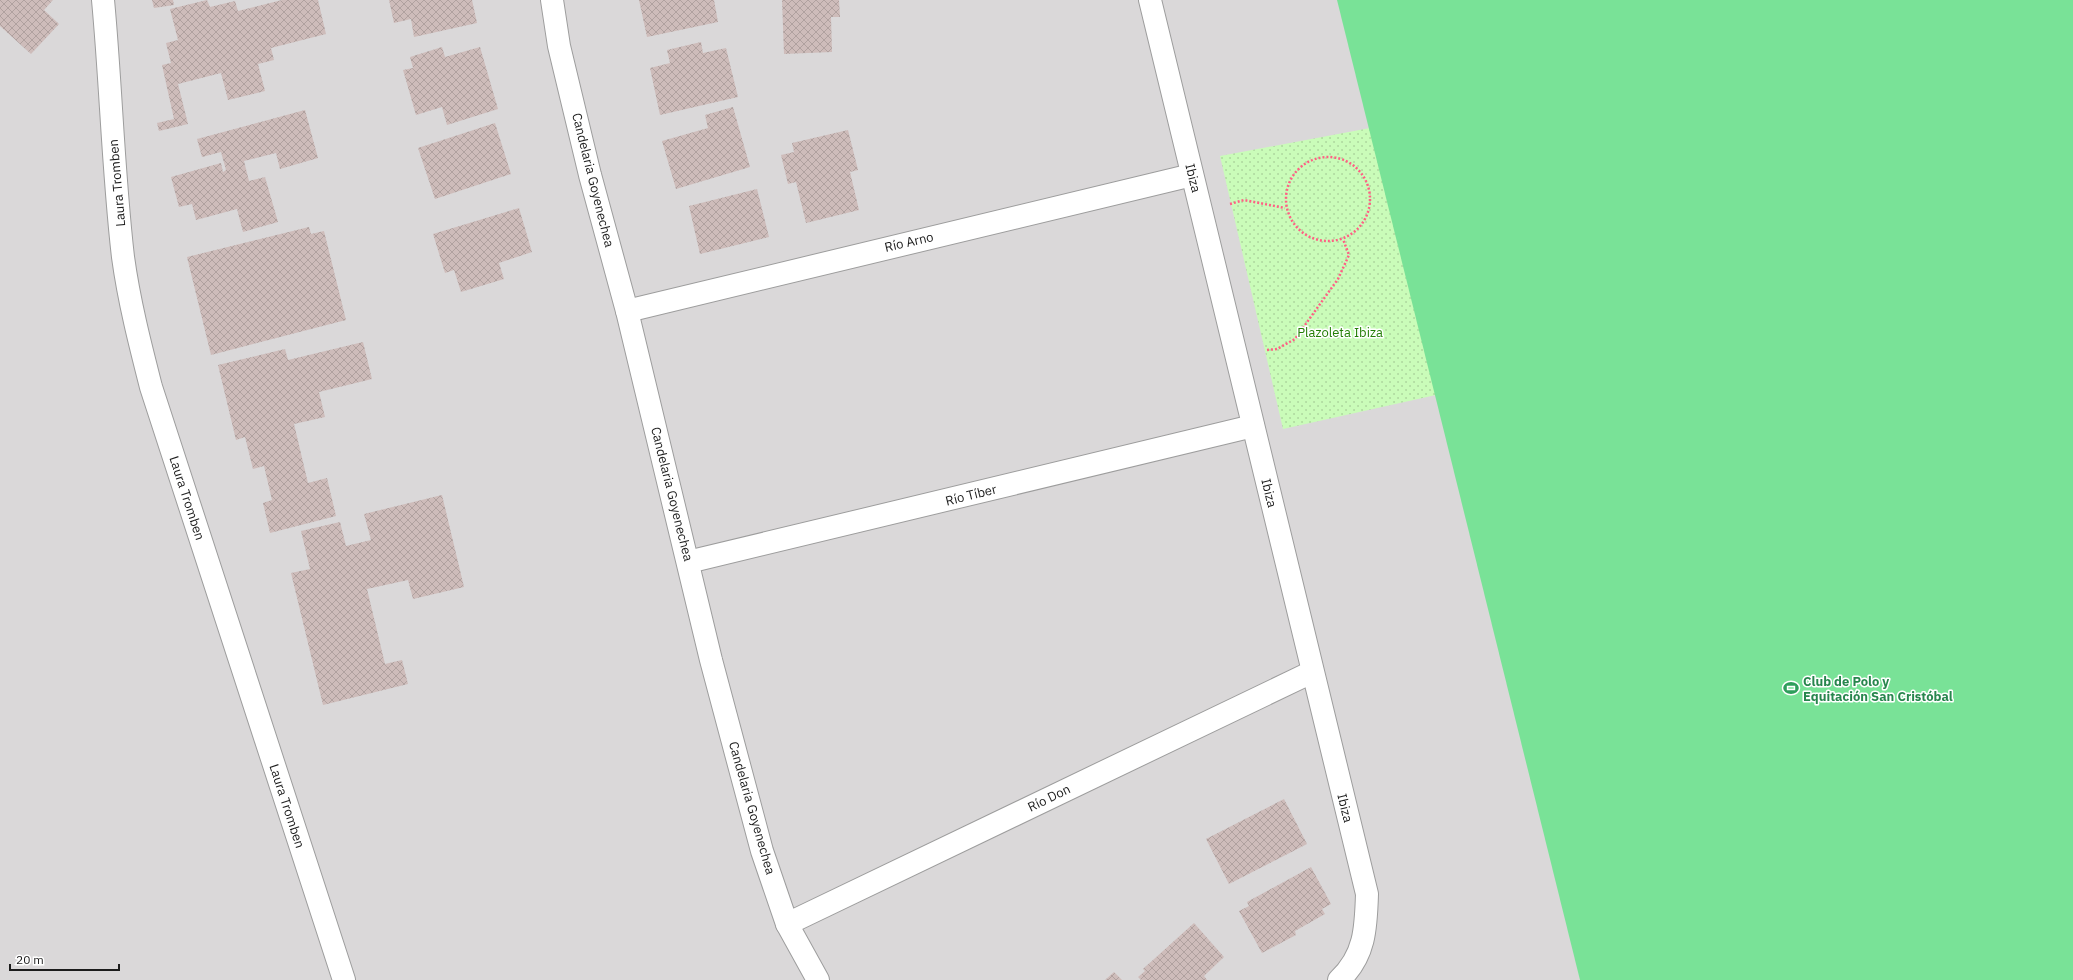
<svg xmlns="http://www.w3.org/2000/svg" width="2073" height="980" viewBox="0 0 2073 980" font-family="'IBM Plex Sans',sans-serif">
<defs>
<pattern id="park-dots" width="8" height="8" patternUnits="userSpaceOnUse"><rect width="8" height="8" fill="#cafcb9"/><path d="M2 2h.1M6 6h.1" fill="none" stroke="#add79e" stroke-width="1.8" stroke-linecap="round"/></pattern>
<pattern id="building-cross-hatch" width="8" height="8" patternUnits="userSpaceOnUse"><rect width="8" height="8" fill="#cebcba"/><path d="M0 0l8 8M0 8l8-8" fill="none" stroke="#b0a19f"/></pattern>
</defs>
<rect width="100%" height="100%" fill="#eee5e0"/>
<rect fill="#dad8d9" x="0" y="0" width="2073" height="980"/>
<polygon fill="url(#park-dots)" points="1370,128 1436,395 1283,429 1220,156"/>
<polygon fill="#79e297" points="1337,0 2073,0 2073,980 1580,980"/>
<g fill="url(#building-cross-hatch)">
<polygon points="0,0 53,0 44,10 59,24 31,54 0,26"/>
<polygon points="152,0 173,0 174,5 154,8"/>
<polygon points="207,0 210,7 235,1 238,11 282,0 318,0 326,34 271,48 274,60 258,64 265,91 228,100 221,73 178,84 188,124 159,131 157,123 174,119 162,65 171,63 166,43 178,40 170,9"/>
<polygon points="389,0 472,0 477,23 414,37 411,19 394,23"/>
<polygon points="639,0 714,0 718,22 647,37"/>
<polygon points="782,0 839,0 840,17 831,17 832,52 784,54"/>
<polygon points="701,42 703,53 726,48 738,97 660,115 650,68 670,63 667,50"/>
<polygon points="442,47 445,57 480,47 498,109 447,125 442,107 416,115 403,70 413,68 410,57"/>
<polygon points="733,107 750,167 676,189 662,141 708,128 705,115"/>
<polygon points="305,110 318,158 280,169 276,153 244,161 249,181 265,177 278,222 243,232 237,209 196,220 192,204 179,207 171,177 221,163 223,172 226,170 221,152 202,157 197,139"/>
<polygon points="495,123 511,174 435,199 418,148"/>
<polygon points="848,130 858,170 850,172 859,210 806,223 796,182 788,184 781,155 794,152 792,143"/>
<polygon points="757,189 769,237 700,254 689,206"/>
<polygon points="519,208 532,252 499,263 504,279 461,292 454,270 445,273 433,234"/>
<polygon points="309,227 311,234 324,231 346,320 211,355 187,257"/>
<polygon points="363,342 372,379 319,392 325,417 294,424 308,483 327,478 336,516 270,533 263,503 272,500 264,466 253,469 245,437 236,440 218,365 285,349 288,360"/>
<polygon points="442,495 464,587 413,599 408,580 367,589 385,664 402,660 408,684 323,705 291,573 310,569 301,531 340,522 346,546 371,540 364,514"/>
<polygon points="1284,799 1307,844 1229,884 1206,839"/>
<polygon points="1311,867 1331,904 1322,909 1325,914 1295,931 1296,935 1262,953 1239,911 1249,906 1247,902"/>
<polygon points="1194,923 1224,957 1204,976 1207,980 1141,980 1138,977 1145,971 1143,969"/>
<polygon points="1114,972 1122,980 1105,980"/>
</g>
<g fill="none" stroke-linecap="round" stroke-linejoin="round">
<g stroke="#9d9d9d" stroke-width="24">
<g id="minor">
<path d="M 103,0 C 111,85 113,171 123,257 C 129,301 140,344 151,387 L 344,980"/>
<path d="M 1150,0 L 1367,894 C 1366,928 1365,956 1339,980"/>
<polyline points="627,311 1192,175"/>
<polyline points="688,562 1253,426"/>
<polyline points="787,924 1312,672"/>
</g>
</g>
<g stroke="#9d9d9d" stroke-width="24">
<polyline id="tertiary" points="552,0 559,46 590,175 627,311 711,660 762,851 787,924 818,980"/>
</g>
<g stroke="#ff6084" stroke-width="2.5" stroke-dasharray="2 2" stroke-linecap="butt">
<circle cx="1328" cy="199" r="42"/>
<polyline points="1230,204 1244,200 1285,208"/>
<polyline points="1267,350 1277,349 1295,339 1338,279 1349,255 1343,239"/>
</g>
<use href="#minor" stroke="#fff" stroke-width="22"/>
<use href="#tertiary" stroke="#fff" stroke-width="22"/>
</g>
<defs>
<g id="stadium-bare" transform="scale(1.2)"><path d="M0-5a6.5 5 0 1 0 0 10a6.5 5 0 1 0 0-10ZM-3.5-1.8h7v3.6h-7Z" fill="#2e9e5b" stroke="#fff" stroke-width="2.5" paint-order="stroke"/></g>
</defs>
<g fill-rule="evenodd">
<use href="#stadium-bare" x="1791" y="688"/>
</g>
<g text-anchor="middle" dominant-baseline="central" stroke-width="3" stroke-linejoin="round" paint-order="stroke">
<g font-size="13" fill="#1c1c1c" stroke="#fff">
<text transform="translate(1193 178) rotate(76)">Ibiza</text>
<text transform="translate(593 180) rotate(76)">Candelaria Goyenechea</text>
<text transform="translate(117 183) rotate(-95)">Laura Tromben</text>
<text transform="translate(909 242) rotate(-13)">Río Arno</text>
<text transform="translate(1269 493) rotate(76)">Ibiza</text>
<text transform="translate(672 494) rotate(76)">Candelaria Goyenechea</text>
<text transform="translate(971 495) rotate(-14)">Río Tíber</text>
<text transform="translate(187 498) rotate(72)">Laura Tromben</text>
<text transform="translate(1049 798) rotate(-26)">Río Don</text>
<text transform="translate(287 806) rotate(72)">Laura Tromben</text>
<text transform="translate(752 808) rotate(74)">Candelaria Goyenechea</text>
<text transform="translate(1345 808) rotate(76)">Ibiza</text>
</g>
<g font-size="13" fill="#237e05" stroke="#fff">
<text x="1340" y="332">Plazoleta Ibiza</text>
</g>
<g font-size="13" font-weight="bold" fill="#27864d" stroke="#fff" text-anchor="start">
<text x="1803" y="681">Club de Polo y<tspan x="1803" dy="15">Equitación San Cristóbal</tspan></text>
</g>
</g>
<path d="M10 964v6h109v-6" fill="none" stroke="#1c1c1c" stroke-width="2"/>
<text x="16" y="964" font-size="12" fill="#1c1c1c" stroke="#ffffff" stroke-width="3" paint-order="stroke">20 m</text>
</svg>
